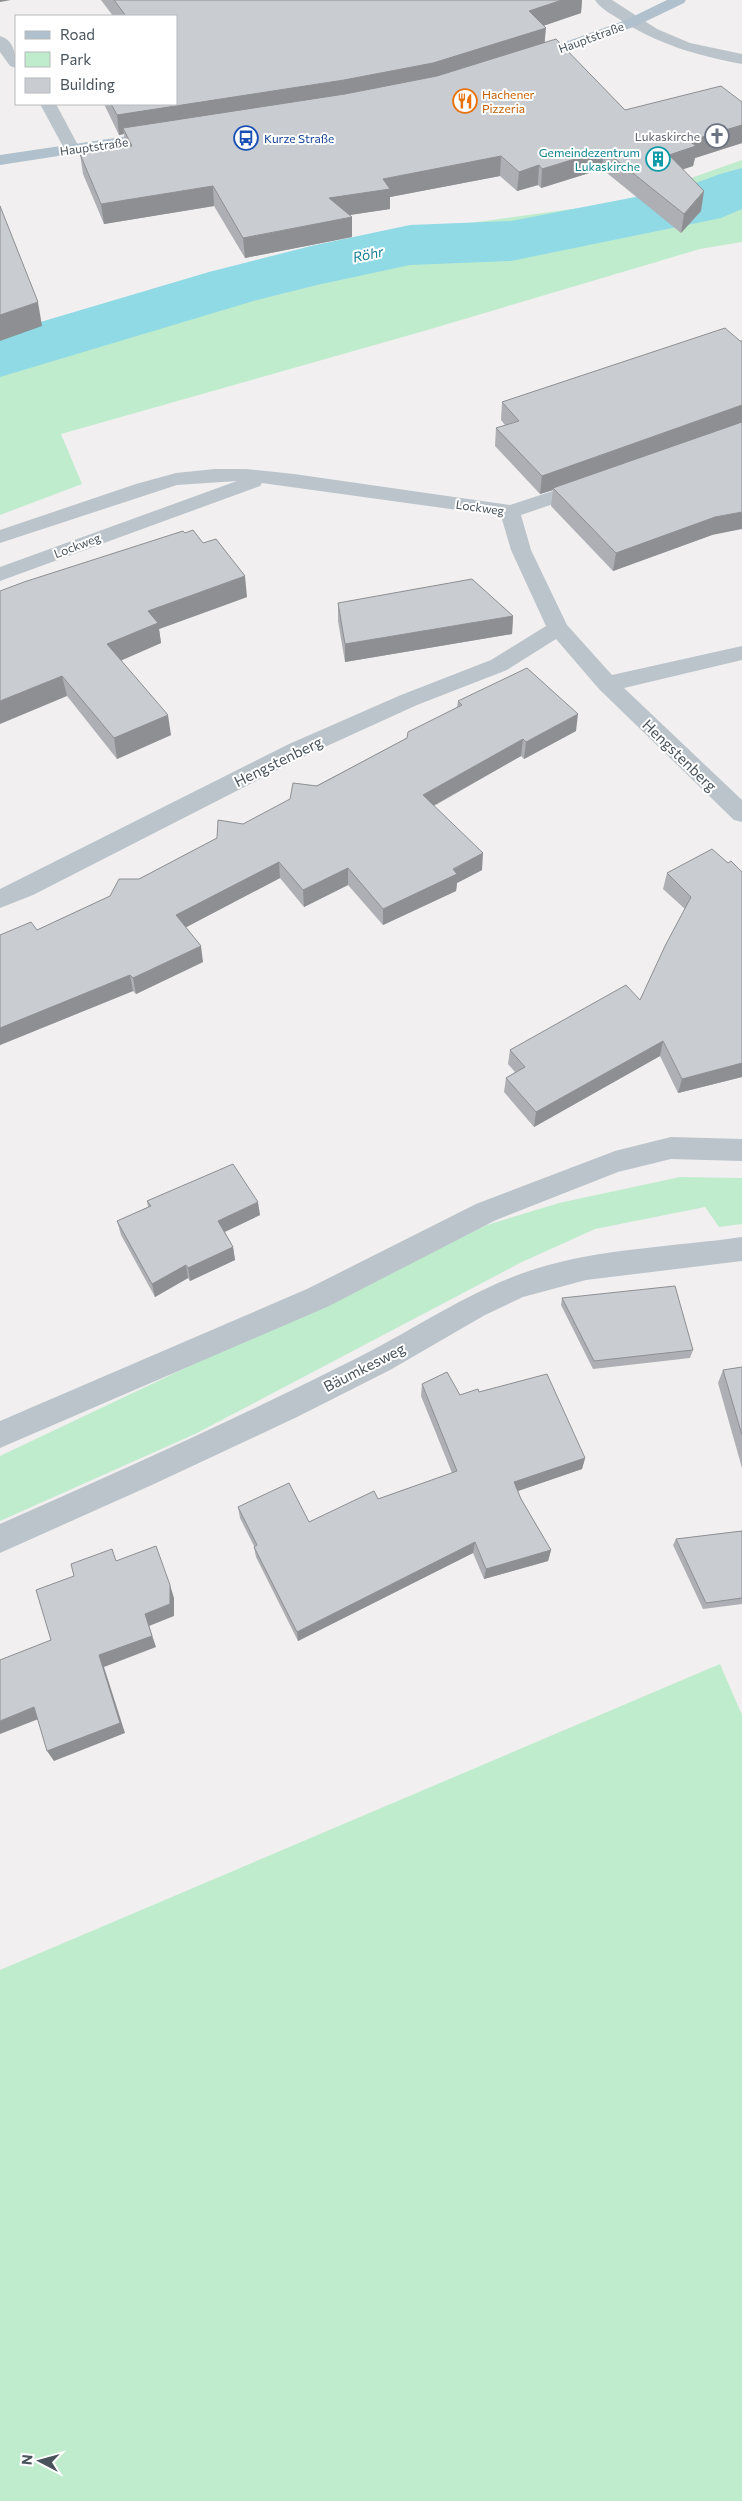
<svg xmlns="http://www.w3.org/2000/svg" width="742" height="2501" viewBox="0 0 742 2501" font-family="Commissioner,sans-serif">
<rect width="100%" height="100%" fill="#f1efef"/>
<g fill="#c0ecce">
<polygon points="742,160 742,242 700,249 424,331 61,434 82,484 0,515 0,358 98,323 405,232 623,202"/>
<polygon points="680,1177 742,1178 742,1224 719,1227 705,1207 595,1229 522,1262 195,1434 0,1521 0,1456 487,1225 559,1203"/>
<polygon points="720,1664 742,1715 742,2501 0,2501 0,1970"/>
</g>
<g fill="none" stroke-linecap="round" stroke-linejoin="round">
<polygon fill="#90dae6" fill-rule="evenodd" points="742,168 742,209 721,218 511,261 410,265 317,285 257,300 0,377 0,334 209,272 311,246 410,225 511,221 682,188 720,174"/>
<g fill="#bbc4cb" fill-rule="evenodd">
<path d="M 595,0 L 612,0 L 657,29 L 690,43 L 742,54 L 742,64 C 698,56 657,44 619,19 C 611,14 600,8 595,0 Z"/>
<path d="M 0,36 C 14,40 16,55 16,68 L 10,66 L 0,52 Z"/>
<polygon points="40,104 56,104 80,149 78,152 66,152"/>
<polygon points="215,469 246,469 294,474 510,505 580,482 587,480 594,482 597,486 594,490 521,515 531,550 567,625 612,675 742,646 742,660 624,688 742,800 742,822 734,820 599,689 556,639 507,670 417,705 305,756 33,895 0,908 0,889 289,744 401,695 491,660 546,626 511,550 501,516 262,483 260,486 0,581 0,567 237,481 177,485 0,543 0,530 136,484 176,473"/>
<polygon points="671,1137 742,1139 742,1161 671,1159 618,1172 496,1220 327,1307 0,1448 0,1421 307,1289 476,1204 615,1151"/>
<path d="M 742,1237 L 742,1261 L 586,1280 L 523,1297 L 485,1315 L 390,1370 L 297,1417 L 154,1484 L 0,1553 L 0,1524 C 118,1472 236,1419 351,1361 C 413,1331 469,1290 535,1269 C 602,1248 673,1247 742,1237 Z"/>
</g>
<g fill="#b0c0cc" fill-rule="evenodd">
<polygon points="667,0 686,0 684,3 636,26 534,63 529,65 521,60 524,57 626,20"/>
<polygon points="162,131 170,136 168,139 0,165 0,155"/>
</g>
</g>
<g fill="#adafb4">
<polygon points="101,0 582,0 581,13 543,26 545,42 625,110 742,102 742,143 695,158 693,166 683,169 701,211 681,233 602,169 541,188 538,185 517,191 500,176 390,197 390,209 349,215 352,217 352,237 245,258 214,206 104,224 83,174 80,154 125,147 124,134 119,135 104,104 176,104 176,16 113,16"/>
<polygon points="502,402 712,535 613,571 551,506 553,490 540,494 495,446 496,428 505,425 501,420"/>
<polygon points="0,591 247,597 159,629 161,643 121,660 171,735 117,759 67,696"/>
<polygon points="338,603 513,616 512,634 345,662 338,621"/>
<polygon points="458,701 576,731 524,759 521,756 434,806 482,870 457,883 456,891 383,925 348,885 304,907 280,878 186,927 203,962 136,994 133,991 0,1045 0,935 37,930 110,896 139,879 407,738 457,707"/>
<polygon points="728,863 742,872 742,1077 678,1093 660,1056 534,1127 504,1092 506,1078 515,1072 508,1064 510,1050 640,1000 685,909 663,889 667,873"/>
<polygon points="147,1201 260,1215 225,1232 233,1247 235,1260 190,1281 188,1278 155,1297 121,1235 117,1221 148,1207"/>
<polygon points="562,1298 693,1350 690,1358 593,1369 561,1305"/>
<polygon points="742,1367 742,1468 718,1383 723,1370"/>
<polygon points="422,1384 460,1395 479,1392 585,1458 582,1469 518,1491 521,1499 551,1550 548,1561 484,1579 473,1553 298,1641 256,1557 254,1547 254,1546 240,1518 238,1507 309,1522 378,1499 452,1473 421,1396"/>
<polygon points="742,1531 742,1604 703,1609 673,1545 676,1539"/>
</g>
<g fill="#8d8f92">
<polygon points="0,0 11,0 0,2"/>
<polygon points="562,0 582,0 581,13 528,31 529,11"/>
<polygon points="546,28 544,48 345,100 123,128 124,134 119,135 117,115"/>
<polygon points="742,125 742,143 695,158 693,166 666,175 669,155 689,141"/>
<polygon points="604,150 602,169 541,188 542,169"/>
<polygon points="501,156 500,176 390,197 390,209 330,218 329,198 383,179"/>
<polygon points="539,165 538,185 517,191 519,172"/>
<polygon points="213,186 214,206 104,224 101,204"/>
<polygon points="704,191 701,211 681,233 684,214"/>
<polygon points="352,217 352,237 245,258 243,238"/>
<polygon points="38,302 42,326 0,341 0,315"/>
<polygon points="742,405 742,423 553,488 553,490 540,494 542,476"/>
<polygon points="742,512 742,529 712,535 613,571 616,553 715,517"/>
<polygon points="245,576 247,597 159,629 161,643 111,665 107,644 148,611"/>
<polygon points="513,616 512,634 345,662 345,644"/>
<polygon points="62,676 67,696 0,724 0,701"/>
<polygon points="578,714 576,731 524,759 526,742"/>
<polygon points="168,715 171,735 117,759 114,738"/>
<polygon points="523,739 521,756 422,812 423,795"/>
<polygon points="483,853 482,870 457,883 456,891 383,925 383,909"/>
<polygon points="279,862 280,878 179,931 176,915"/>
<polygon points="348,868 348,885 304,907 303,890"/>
<polygon points="201,946 203,962 136,994 133,978"/>
<polygon points="130,975 133,991 0,1045 0,1028"/>
<polygon points="663,1041 660,1056 534,1127 536,1112"/>
<polygon points="742,1063 742,1077 678,1093 682,1079"/>
<polygon points="258,1202 260,1215 220,1234 218,1221"/>
<polygon points="233,1247 235,1260 190,1281 188,1268"/>
<polygon points="186,1265 188,1278 155,1297 152,1284"/>
<polygon points="585,1458 582,1469 512,1493 514,1482"/>
<polygon points="475,1542 473,1553 298,1641 297,1632"/>
<polygon points="551,1550 548,1561 484,1579 486,1569"/>
<polygon points="170,1585 174,1598 174,1616 149,1626 156,1647 104,1667 125,1733 54,1761 47,1751 99,1655 145,1614"/>
<polygon points="34,1707 41,1718 0,1734 0,1721"/>
</g>
<g fill="#c9ccd1" stroke="#8d8f92">
<polygon points="114,0 562,0 529,11 546,28 433,63 344,80 117,115 111,104 176,104 176,16 126,16"/>
<polygon points="556,39 625,110 721,86 742,102 742,125 689,141 696,146 669,155 704,191 684,214 604,150 542,169 539,165 519,172 501,156 383,179 390,189 329,198 352,217 243,238 213,186 101,204 80,154 132,146 123,128 345,94 437,76"/>
<polygon points="0,206 38,302 0,315"/>
<polygon points="725,328 740,341 742,341 742,405 542,476 496,428 519,421 502,402"/>
<polygon points="742,422 742,512 715,517 616,553 553,488"/>
<polygon points="193,530 203,543 216,539 245,576 148,611 158,623 107,644 168,715 114,738 62,676 0,701 0,591 24,582 183,531 185,533"/>
<polygon points="472,579 513,616 345,644 338,603"/>
<polygon points="527,668 578,714 526,742 523,739 423,795 483,853 453,869 457,874 383,909 348,868 303,890 279,862 176,915 201,946 133,978 130,975 0,1028 0,935 31,922 37,930 110,896 119,879 139,879 217,838 218,820 243,824 290,799 293,783 317,786 407,738 408,732 462,705 458,701"/>
<polygon points="712,849 728,863 731,861 742,872 742,1063 682,1079 663,1041 536,1112 506,1078 525,1067 510,1050 626,985 640,1000 665,946 691,897 667,873"/>
<polygon points="233,1164 258,1202 218,1221 233,1247 188,1268 186,1265 152,1284 117,1221 151,1206 147,1201"/>
<polygon points="675,1286 693,1350 594,1361 562,1298"/>
<polygon points="742,1367 742,1435 723,1370"/>
<polygon points="447,1372 460,1395 478,1389 479,1392 547,1374 585,1458 514,1482 521,1499 551,1550 486,1569 475,1542 297,1632 254,1547 257,1545 238,1507 289,1483 309,1522 374,1491 378,1499 457,1471 422,1384"/>
<polygon points="742,1531 742,1598 706,1603 676,1539"/>
<polygon points="156,1546 170,1585 170,1604 145,1614 152,1636 99,1655 120,1723 47,1751 34,1707 0,1721 0,1660 51,1640 36,1590 74,1576 71,1564 112,1549 116,1561"/>
</g>
<defs>
<g id="restaurant-ring" transform="scale(1.25)"><circle r="9.5" fill="#fff" stroke="#e8710a" stroke-width="1.5"/><path d="M-5-6h1v4h1v-4h1v4h1v-4h1v5L-1.5 .5V6h-2V.5L-5-1ZM5-6V6H3V1.5H1.5Q1.5-4 5-6Z" fill="#e8710a"/></g>
<g id="church-ring" transform="scale(1.25)"><circle r="9.5" fill="#fff" stroke="#6b7280" stroke-width="1.5"/><path d="M-1.2-6h2.4v3.5h3.3v2.4h-3.3V6h-2.4V-.1h-3.3v-2.4h3.3Z" fill="#6b7280"/></g>
<g id="bus-ring" transform="scale(1.25)"><circle r="9.5" fill="#fff" stroke="#1a4fb4" stroke-width="1.5"/><path d="M-5-6H5V4H4V6H2V4H-2V6H-4V4H-5ZM-3.5-4V0h7V-4ZM-3.5 1.2v1.5H-2V1.2ZM2 1.2v1.5H3.5V1.2Z" fill="#1a4fb4"/></g>
<g id="building-ring" transform="scale(1.25)"><circle r="9.5" fill="#fff" stroke="#0f9aa8" stroke-width="1.5"/><path d="M-4-6H4V6H1V3H-1V6H-4ZM-2.5-4.3h1.7v1.8h-1.7ZM.8-4.3h1.7v1.8H.8ZM-2.5-1h1.7V.8h-1.7ZM.8-1h1.7V.8H.8Z" fill="#0f9aa8"/></g>
</defs>
<g fill-rule="evenodd">
<use href="#restaurant-ring" x="465" y="101"/>
<use href="#church-ring" x="717" y="136"/>
<use href="#bus-ring" x="246" y="138"/>
<use href="#building-ring" x="658" y="159"/>
</g>
<g text-anchor="middle" dominant-baseline="central" stroke-width="4" stroke-linejoin="round" paint-order="stroke">
<g font-size="12" fill="#48535b" stroke="#fff">
<text transform="translate(591 37) rotate(-20)">Hauptstraße</text>
<text transform="translate(94 146) rotate(-8)">Hauptstraße</text>
<text transform="translate(480 507) rotate(8)">Lockweg</text>
<text transform="translate(77 545) rotate(-21)">Lockweg</text>
</g>
<g font-size="12" fill="#c56008" stroke="#fff" text-anchor="start">
<text x="482" y="94">Hachener<tspan x="482" dy="14">Pizzeria</tspan></text>
</g>
<g font-size="12" fill="#5b616d" stroke="#fff" text-anchor="end">
<text x="700" y="136">Lukaskirche</text>
</g>
<g font-size="12" fill="#164399" stroke="#fff" text-anchor="start">
<text x="264" y="138">Kurze Straße</text>
</g>
<g font-size="12" fill="#0d838f" stroke="#fff" text-anchor="end">
<text x="640" y="152">Gemeindezentrum<tspan x="640" dy="14">Lukaskirche</tspan></text>
</g>
<g font-size="14" font-style="italic" fill="#168192" stroke="#fff">
<text transform="translate(368 254) rotate(-12)">Röhr</text>
</g>
<g font-size="15" fill="#48535b" stroke="#fff">
<text transform="translate(680 755) rotate(44)">Hengstenberg</text>
<text transform="translate(278 761) rotate(-26)">Hengstenberg</text>
<text transform="translate(364 1367) rotate(-27)">Bäumkesweg</text>
</g>
</g>
<rect x="15" y="15" width="162" height="90" fill="#ffffff" stroke="#b6babd"/>
<rect x="25" y="31" width="25" height="8" fill="#b0c0cc" stroke="#b6babd"/>
<text x="60" y="40" font-size="15" fill="#48535b">Road</text>
<rect x="25" y="52" width="25" height="15" fill="#c0ecce" stroke="#b6babd"/>
<text x="60" y="65" font-size="15" fill="#48535b">Park</text>
<rect x="25" y="78" width="25" height="15" fill="#c9ccd1" stroke="#b6babd"/>
<text x="60" y="90" font-size="15" fill="#48535b">Building</text>
<g transform="translate(40 2461) rotate(276)" stroke="#ffffff" stroke-width="4" paint-order="stroke">
<path d="M0-4L9 19L0 12L-9 19Z" fill="#48535b"/>
<text y="-8" font-size="14" font-weight="bold" text-anchor="middle" fill="#48535b">N</text>
</g>
</svg>
